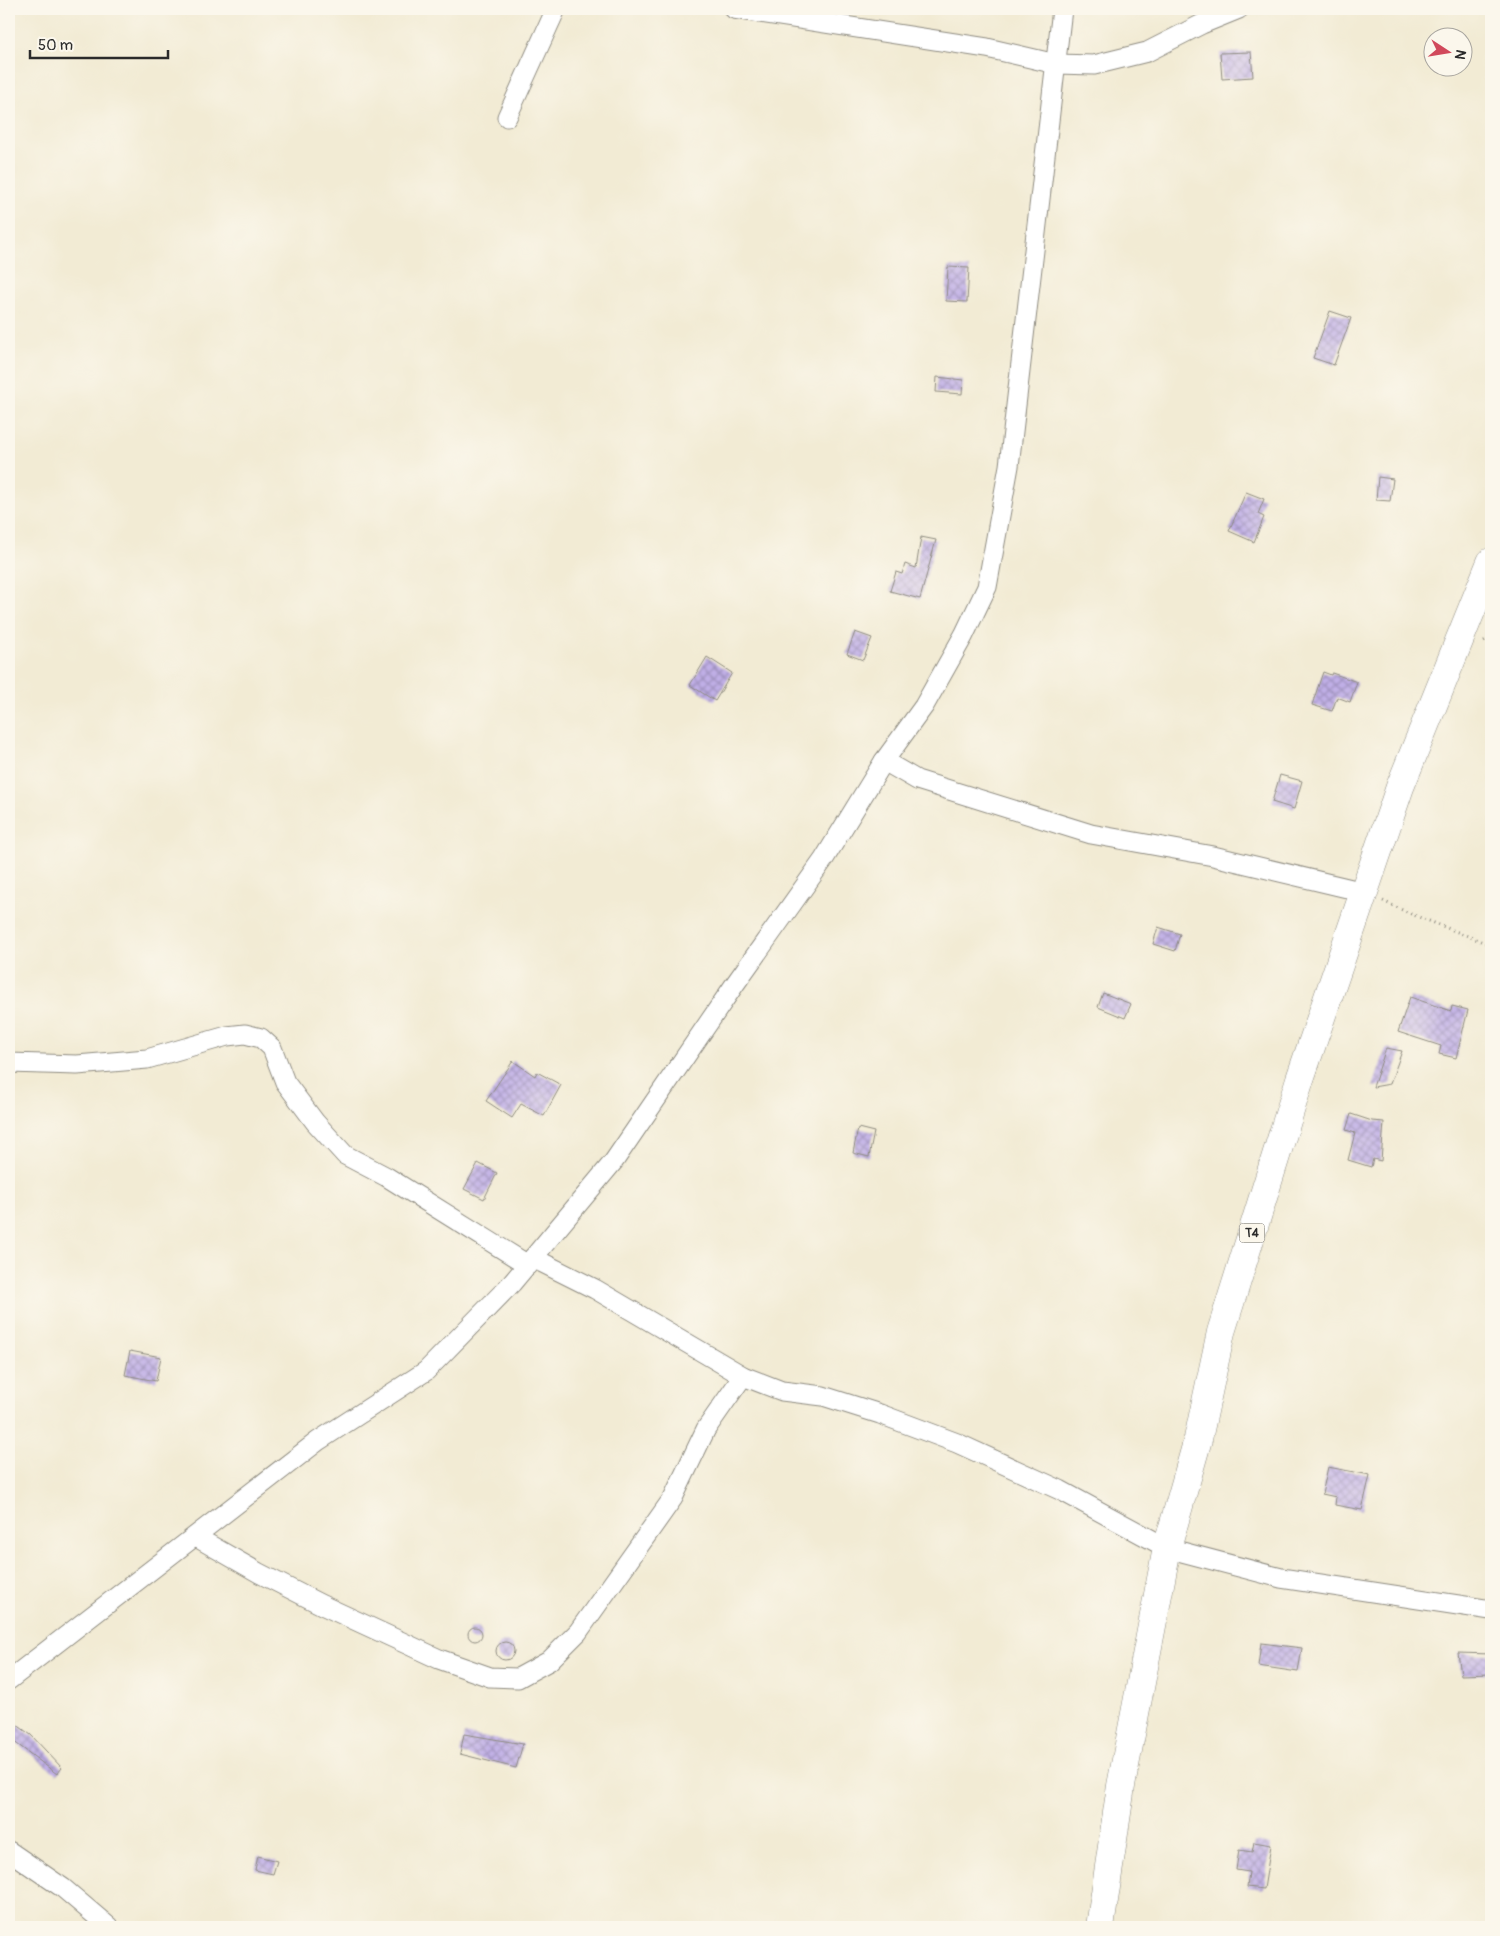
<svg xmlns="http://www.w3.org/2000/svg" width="1500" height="1936" viewBox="0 0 1500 1936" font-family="Pangolin,sans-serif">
<defs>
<pattern id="building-cross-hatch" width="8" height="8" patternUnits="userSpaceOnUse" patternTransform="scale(1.25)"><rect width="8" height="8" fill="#c0afe6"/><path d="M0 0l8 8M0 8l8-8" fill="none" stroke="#9c8fbb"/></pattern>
</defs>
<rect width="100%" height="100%" fill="#fbf7ec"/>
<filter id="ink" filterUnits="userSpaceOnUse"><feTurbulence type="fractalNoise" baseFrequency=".02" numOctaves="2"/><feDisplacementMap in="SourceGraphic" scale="10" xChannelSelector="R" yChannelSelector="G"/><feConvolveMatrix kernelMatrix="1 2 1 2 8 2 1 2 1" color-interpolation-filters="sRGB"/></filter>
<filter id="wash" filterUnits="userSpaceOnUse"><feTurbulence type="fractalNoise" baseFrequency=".0096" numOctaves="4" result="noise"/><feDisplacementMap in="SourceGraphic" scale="20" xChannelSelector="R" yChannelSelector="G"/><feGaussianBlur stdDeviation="1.12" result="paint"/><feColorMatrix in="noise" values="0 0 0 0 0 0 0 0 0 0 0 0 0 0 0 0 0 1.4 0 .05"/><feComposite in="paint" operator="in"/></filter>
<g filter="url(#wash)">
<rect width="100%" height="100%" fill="#f2ebd4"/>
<g id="blocks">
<g fill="url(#building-cross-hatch)">
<polygon points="1251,52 1253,77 1222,79 1220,53"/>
<polygon points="948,267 969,268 967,302 946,301"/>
<polygon points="1330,311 1351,318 1334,365 1313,358"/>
<polygon points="937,377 963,380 962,394 936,392"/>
<polygon points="1378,477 1393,479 1390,501 1376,500"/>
<polygon points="1246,492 1264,499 1258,514 1264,517 1254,542 1229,531"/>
<polygon points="921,537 936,540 920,599 890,591 896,572 902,574 905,564 916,568"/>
<polygon points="855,632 872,638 863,660 847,654"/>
<polygon points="707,657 732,673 715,701 690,685"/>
<polygon points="1323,672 1331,675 1332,673 1357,682 1350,702 1337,697 1332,711 1312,705"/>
<polygon points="1280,775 1302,781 1294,809 1272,802"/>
<polygon points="1158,927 1180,934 1175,951 1153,944"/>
<polygon points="1103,993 1131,1004 1125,1018 1098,1007"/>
<polygon points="1410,997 1451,1011 1452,1006 1468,1010 1456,1058 1439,1054 1441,1046 1398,1032"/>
<polygon points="1386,1048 1402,1051 1390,1084 1373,1087"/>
<polygon points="513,1061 535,1076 537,1072 561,1085 544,1116 521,1104 512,1118 486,1101"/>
<polygon points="1351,1114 1372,1121 1384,1122 1381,1161 1373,1159 1371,1167 1348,1160 1355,1133 1346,1130"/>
<polygon points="858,1128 874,1132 869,1157 853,1153"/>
<polygon points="478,1163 497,1173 484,1199 464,1189"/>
<polygon points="130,1351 161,1357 156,1381 125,1375"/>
<polygon points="1328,1467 1370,1475 1362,1510 1335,1505 1336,1497 1322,1494"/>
<circle cx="475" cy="1634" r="7"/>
<circle cx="505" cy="1651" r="9"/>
<polygon points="1261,1643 1302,1648 1298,1672 1258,1666"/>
<polygon points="1458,1653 1491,1654 1491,1674 1461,1675"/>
<polygon points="9,1719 31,1735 62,1768 57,1774 9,1738"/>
<polygon points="464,1734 523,1744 516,1768 460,1754"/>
<polygon points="1254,1842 1271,1845 1264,1889 1247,1887 1249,1872 1236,1870 1239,1850 1252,1852"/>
<polygon points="258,1856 277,1861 273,1874 255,1870"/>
</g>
</g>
</g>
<g filter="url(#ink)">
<use href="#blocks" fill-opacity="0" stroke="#8e8b80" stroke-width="1"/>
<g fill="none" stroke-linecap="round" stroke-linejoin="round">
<g stroke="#8e8b80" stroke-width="21">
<g id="minor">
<polyline points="734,9 987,48 1056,64 1094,65 1147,52 1202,24 1239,9"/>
<polyline points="507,117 556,9"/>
<polyline points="884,761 917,780 1091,834 1213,856 1364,892"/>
<polyline points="9,1063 77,1065 147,1059 227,1036 245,1034 261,1038 272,1048 285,1082 315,1122 345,1155 387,1177 528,1265"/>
<polyline points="533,1258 595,1289 743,1376 782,1391 823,1396 880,1414 957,1443 1060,1490 1167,1548 1281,1578 1491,1610"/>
<polyline points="196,1537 259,1573 322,1605 439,1659 490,1677 518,1678 549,1661 578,1632 673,1498 706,1429 743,1376"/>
<polyline points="9,1680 318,1441 426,1371 512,1283 614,1161 735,984 824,859 884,761 924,706 964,635 987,587 1009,466 1062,9"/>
<polyline points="9,1851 63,1888 109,1927"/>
</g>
</g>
<g stroke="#8e8b80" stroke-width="29">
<polyline id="trunk" points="1100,1927 1121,1786 1167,1548 1198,1439 1221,1332 1300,1079 1400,787 1491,562"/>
</g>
<g stroke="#8e8b80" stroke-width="3" stroke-dasharray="1 4" stroke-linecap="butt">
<polyline points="1484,641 1491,637"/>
<polyline points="1383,901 1411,914 1491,945"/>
</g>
<use href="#minor" stroke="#fff" stroke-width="19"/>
<use href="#trunk" stroke="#fff" stroke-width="28"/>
</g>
</g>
<g text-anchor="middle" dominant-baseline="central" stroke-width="4.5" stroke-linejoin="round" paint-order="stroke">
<rect fill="#fbf7ec" stroke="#696865" stroke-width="1" x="1239.5" y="1223.5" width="25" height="19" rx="4"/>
<g font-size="12" font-weight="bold" fill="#2b2b2b">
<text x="1252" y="1233">T4</text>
</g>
</g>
<rect width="1500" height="1936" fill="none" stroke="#fbf7ec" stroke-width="30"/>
<g transform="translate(1448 52) rotate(102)"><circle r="24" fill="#fbf7ec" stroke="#a8a59f"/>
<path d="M0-4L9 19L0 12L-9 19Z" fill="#d1495b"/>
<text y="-8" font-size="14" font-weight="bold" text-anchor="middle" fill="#2b2b2b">N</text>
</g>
<path d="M30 50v8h138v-8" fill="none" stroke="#2b2b2b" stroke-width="2.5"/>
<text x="38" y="50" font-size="15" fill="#2b2b2b" stroke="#fbf7ec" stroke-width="4" paint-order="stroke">50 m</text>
</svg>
